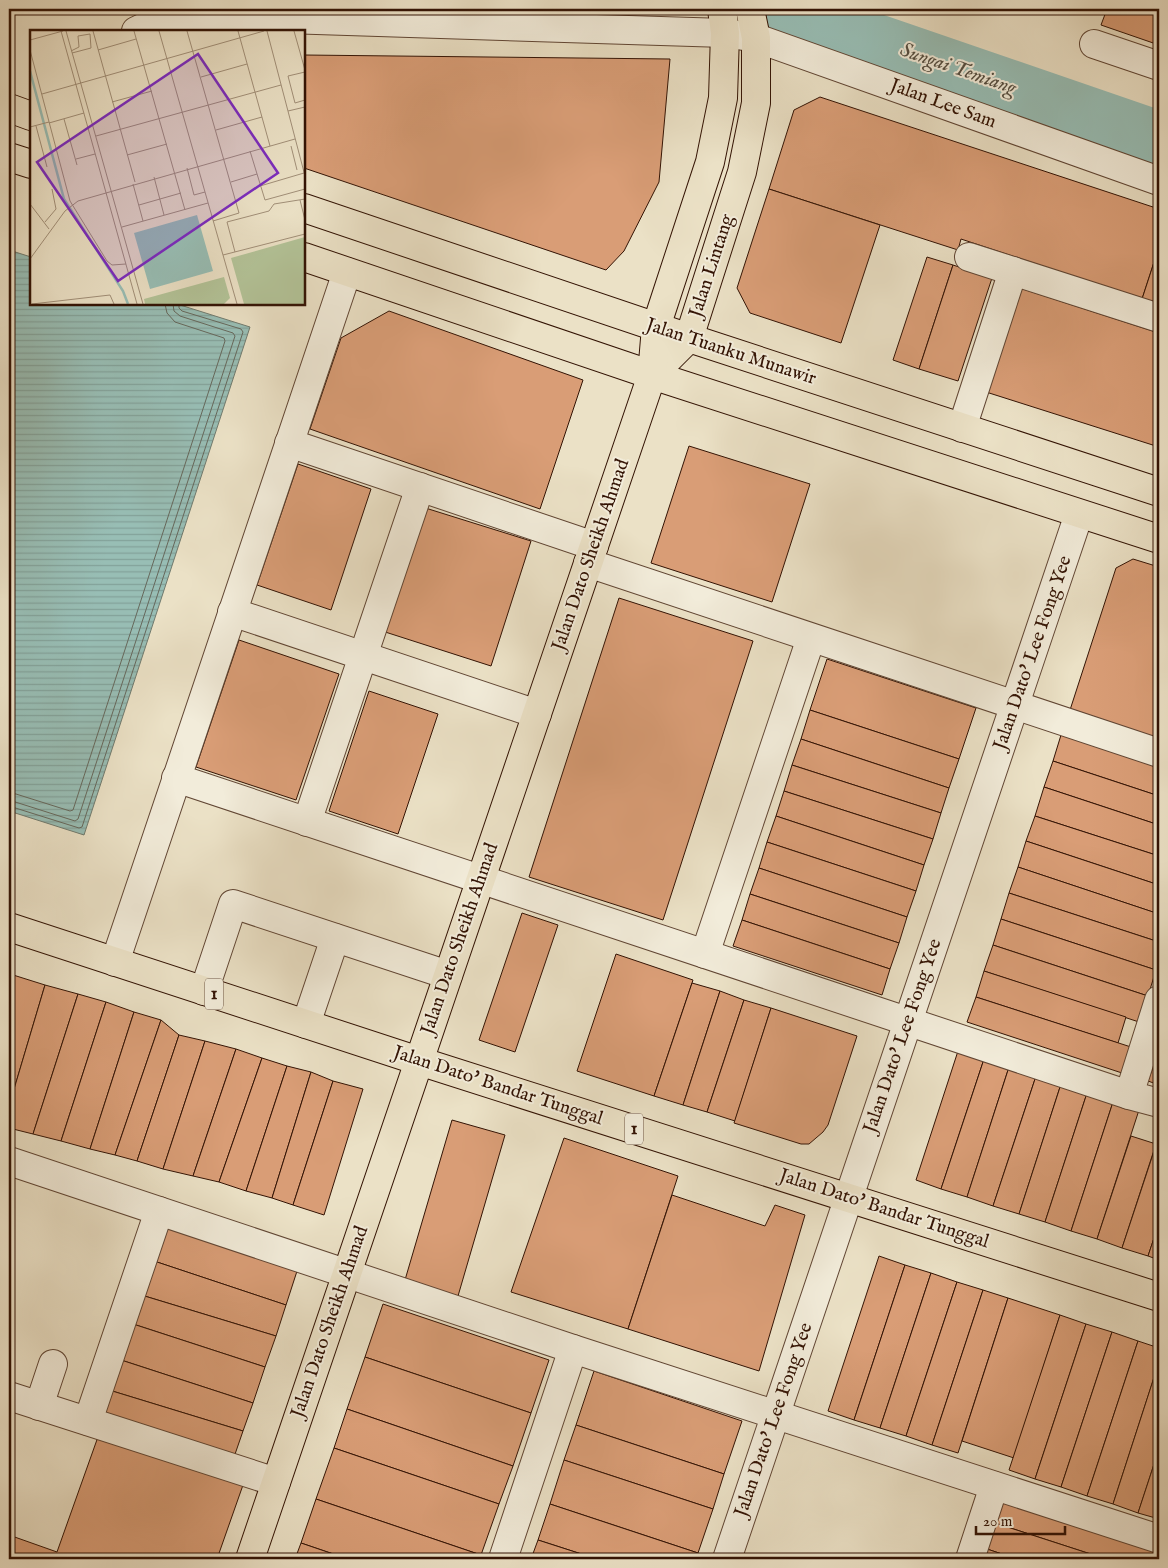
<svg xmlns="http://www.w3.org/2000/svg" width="1168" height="1568" viewBox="0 0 1168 1568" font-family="'IM FELL English',serif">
<defs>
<pattern id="water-rules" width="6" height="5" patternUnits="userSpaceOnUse" patternTransform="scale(1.25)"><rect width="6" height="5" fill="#98beb5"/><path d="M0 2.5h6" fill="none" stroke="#83a29a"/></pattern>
</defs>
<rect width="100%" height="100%" fill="#ebe1c6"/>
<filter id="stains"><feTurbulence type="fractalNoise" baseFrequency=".004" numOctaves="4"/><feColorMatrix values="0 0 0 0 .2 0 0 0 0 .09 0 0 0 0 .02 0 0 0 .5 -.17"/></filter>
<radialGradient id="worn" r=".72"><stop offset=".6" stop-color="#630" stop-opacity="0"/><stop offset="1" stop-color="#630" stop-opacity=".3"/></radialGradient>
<polygon fill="url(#water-rules)" stroke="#707a6e" points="9,250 31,257 31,304 177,304 250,327 84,835 9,811"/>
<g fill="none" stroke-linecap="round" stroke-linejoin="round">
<g stroke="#66685c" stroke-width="1">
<polyline points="9,793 16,794 70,811 73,810 225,341 224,338 175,322 167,313 165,304"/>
<polyline points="9,800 75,821 78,819 235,336 233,333 180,316 174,311 173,304"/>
<polyline points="9,806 79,828 82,827 243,332 241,329 182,311 179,308 179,304"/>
</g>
<polyline stroke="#98beb5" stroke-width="54" points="755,9 798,14 1159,138"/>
</g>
<g fill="#d99d76" stroke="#331304">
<polygon points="1107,9 1159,9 1159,45 1101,25"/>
<polygon points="304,55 670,59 659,182 624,251 606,270 304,168"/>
<polygon points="820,97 1159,209 1159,247 1142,299 961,239 958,250 769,189 794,110"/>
<polygon points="769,189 880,225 841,343 750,313 737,288"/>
<polygon points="1159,247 1159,304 1142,299"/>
<polygon points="927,257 953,265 919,369 893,360"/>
<polygon points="953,265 992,278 958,381 919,369"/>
<polygon points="1020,288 1159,333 1159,447 986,392"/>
<polygon points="389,311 583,380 540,509 310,429 341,338"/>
<polygon points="689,446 810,484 772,602 651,563"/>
<polygon points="298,464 371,489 331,610 257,585"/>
<polygon points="419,506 531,541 491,666 379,630"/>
<polygon points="1133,559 1159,567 1159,739 1070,710 1116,568"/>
<polygon points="619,598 753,641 663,920 529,877"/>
<polygon points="239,640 339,674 296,800 196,767"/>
<polygon points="827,659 976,708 959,759 810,710"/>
<polygon points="369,691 438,714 398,834 329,811"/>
<polygon points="810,710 959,759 949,788 801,739"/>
<polygon points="1061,735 1159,767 1159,796 1053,761"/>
<polygon points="801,739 949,788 941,813 792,765"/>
<polygon points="1053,761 1159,796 1159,825 1044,787"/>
<polygon points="792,765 941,813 933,839 784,791"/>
<polygon points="1044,787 1159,825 1159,856 1035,816"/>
<polygon points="784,791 933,839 924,865 776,816"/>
<polygon points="776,816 924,865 916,891 767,842"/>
<polygon points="1035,816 1159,856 1159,885 1026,841"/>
<polygon points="1026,841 1159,885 1159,914 1018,867"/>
<polygon points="767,842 916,891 907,917 759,868"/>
<polygon points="1018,867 1159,914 1159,942 1009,893"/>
<polygon points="759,868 907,917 899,943 750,894"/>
<polygon points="1009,893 1159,942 1159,961 1156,970 1001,919"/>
<polygon points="750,894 899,943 890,969 742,920"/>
<polygon points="522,913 558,925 515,1052 479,1040"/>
<polygon points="1001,919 1156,970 1148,996 993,945"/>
<polygon points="742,920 890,969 882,995 733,946"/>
<polygon points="993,945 1148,996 1139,1022 984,971"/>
<polygon points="616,954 693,980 654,1096 577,1071"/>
<polygon points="984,971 1126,1017 1118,1043 976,997"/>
<polygon points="10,974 45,985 9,1106 9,977"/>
<polygon points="692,983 720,991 683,1105 654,1096"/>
<polygon points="45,985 78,994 33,1134 9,1128 9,1106"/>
<polygon points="720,991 744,1000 707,1112 683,1105"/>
<polygon points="78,994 106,1002 61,1141 33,1134"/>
<polygon points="976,997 1131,1047 1122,1073 967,1022"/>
<polygon points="744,1000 771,1008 735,1121 707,1112"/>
<polygon points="106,1002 134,1012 90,1149 61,1141"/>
<polygon points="771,1008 857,1036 828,1125 823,1132 809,1144 801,1144 734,1123"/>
<polygon points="134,1012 161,1020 115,1155 90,1149"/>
<polygon points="161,1020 179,1035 137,1161 115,1155"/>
<polygon points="179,1035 205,1041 163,1169 137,1161"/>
<polygon points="205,1041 236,1049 193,1176 163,1169"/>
<polygon points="236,1049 262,1058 219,1182 193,1176"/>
<polygon points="958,1051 984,1059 941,1189 916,1180"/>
<polygon points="1157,1056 1159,1057 1159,1085 1148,1081"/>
<polygon points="262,1058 287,1066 246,1191 219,1182"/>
<polygon points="984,1059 1009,1067 967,1197 941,1189"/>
<polygon points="287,1066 311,1072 272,1198 246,1191"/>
<polygon points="1009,1067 1036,1076 993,1206 967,1197"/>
<polygon points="311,1072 333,1081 293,1205 272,1198"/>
<polygon points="1036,1076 1061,1084 1019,1214 993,1206"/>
<polygon points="333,1081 363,1089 324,1215 293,1205"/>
<polygon points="1061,1084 1087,1093 1045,1222 1019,1214"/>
<polygon points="1087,1093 1113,1102 1071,1231 1045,1222"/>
<polygon points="1113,1102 1139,1110 1097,1239 1071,1231"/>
<polygon points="452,1120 505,1135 458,1296 405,1280"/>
<polygon points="1131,1136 1156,1144 1122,1248 1097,1239"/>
<polygon points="1159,1136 1159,1223 1148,1256 1122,1248"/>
<polygon points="564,1138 678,1176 628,1329 511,1292"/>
<polygon points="672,1195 765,1226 775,1205 805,1215 759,1371 628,1329"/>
<polygon points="160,1219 299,1265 286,1305 148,1259"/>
<polygon points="1159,1223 1159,1260 1148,1256"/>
<polygon points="879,1256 905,1265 854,1420 828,1411"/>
<polygon points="148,1259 286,1305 276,1336 138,1294"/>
<polygon points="905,1265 931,1273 880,1428 854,1420"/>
<polygon points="931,1273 957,1282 906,1436 880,1428"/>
<polygon points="957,1282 983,1290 932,1445 906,1436"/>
<polygon points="983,1290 1008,1298 958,1453 932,1445"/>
<polygon points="138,1294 276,1336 265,1367 130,1323"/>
<polygon points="1008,1298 1060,1315 1014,1458 962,1441"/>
<polygon points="383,1304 549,1360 531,1413 365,1357"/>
<polygon points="1060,1315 1086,1324 1035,1479 1009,1470"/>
<polygon points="130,1323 265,1367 253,1403 118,1359"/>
<polygon points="1086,1324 1112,1332 1061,1487 1035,1479"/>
<polygon points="1112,1332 1138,1341 1087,1496 1061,1487"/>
<polygon points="1138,1341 1159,1348 1159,1362 1113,1504 1087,1496"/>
<polygon points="365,1357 531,1413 513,1466 347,1409"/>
<polygon points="118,1359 253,1403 243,1431 109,1390"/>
<polygon points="1159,1362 1159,1449 1138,1513 1113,1504"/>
<polygon points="594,1371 742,1421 724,1474 576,1425"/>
<polygon points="109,1390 243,1431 233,1460 99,1418"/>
<polygon points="347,1409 513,1466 499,1504 334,1448"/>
<polygon points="576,1425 724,1474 713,1509 564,1460"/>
<polygon points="99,1434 243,1485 217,1559 9,1559 9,1535 57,1552"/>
<polygon points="334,1448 499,1504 481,1555 316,1499"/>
<polygon points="1159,1449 1159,1519 1138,1513"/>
<polygon points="564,1460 713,1509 698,1553 550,1504"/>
<polygon points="1001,1496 1156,1547 1152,1559 1106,1559 992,1522"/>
<polygon points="316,1499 481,1555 480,1559 348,1559 301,1543"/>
<polygon points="550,1504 698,1553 696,1559 597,1559 538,1540"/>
<polygon points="992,1522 1106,1559 1017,1559 984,1548"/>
<polygon points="538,1540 597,1559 531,1559"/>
<polygon points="301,1543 348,1559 295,1559"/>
<polygon points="984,1548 1017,1559 980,1559"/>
</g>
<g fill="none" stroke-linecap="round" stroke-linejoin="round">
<g stroke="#614634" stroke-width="30">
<g id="minor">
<polyline points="136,31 159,20 187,16 725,33 756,38 1159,181"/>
<polyline points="1094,44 1159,66"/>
<polyline points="969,257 1159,318"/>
<polyline points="962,428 1013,271"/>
<polyline points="289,443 594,546"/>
<polyline points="588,563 1159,753"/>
<polyline points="232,612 537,714"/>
<polyline points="176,778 1129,1095 1159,1103"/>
<polyline points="307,822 420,487"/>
<polyline points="705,954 811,638"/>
<polyline points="115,962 347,272"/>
<polyline points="204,991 233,904 448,975"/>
<polyline points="306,1024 335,938"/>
<polyline points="1129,1095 1159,1000"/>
<polyline points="9,1161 573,1349 1159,1539"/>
<polyline points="9,1396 276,1482"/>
<polyline points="39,1406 53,1364"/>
<polyline points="88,1421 159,1211"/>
<polyline points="503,1559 573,1349"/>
<polyline points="727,1559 1079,514"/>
<polyline points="970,1559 994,1486"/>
</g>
</g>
<g stroke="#331304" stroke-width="30">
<g id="major">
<polyline points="9,108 31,116"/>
<polyline points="9,157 31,164"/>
<polyline points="304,208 689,338 1159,492"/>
<polyline points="304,257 652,375 1159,539"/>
<polyline points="652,375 689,338 742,172 756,103 756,38 750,9"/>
<polyline points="250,1559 652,375 656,327 710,162 723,98 725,33 722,9"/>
</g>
</g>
<g stroke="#331304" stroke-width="30">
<polyline id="highway" points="9,927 419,1061 1159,1297"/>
</g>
<use href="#minor" stroke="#f2ecda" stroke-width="28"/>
<use href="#major" stroke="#ebe1c6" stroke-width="28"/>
<use href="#highway" stroke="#ebe1c6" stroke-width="28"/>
</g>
<g text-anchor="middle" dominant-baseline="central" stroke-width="4" stroke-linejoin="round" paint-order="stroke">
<g fill="#f2ecda" stroke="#6c5444" stroke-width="1">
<rect x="205" y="978.5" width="18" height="31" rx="4"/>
<rect x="625" y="1113.5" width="18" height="31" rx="4"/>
</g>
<g font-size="18" font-weight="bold" fill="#331304">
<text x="214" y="994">1</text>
<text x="634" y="1129">1</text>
</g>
<g font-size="19" fill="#331304" stroke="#f2ecda">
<text transform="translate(943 104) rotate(20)">Jalan Lee Sam</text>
<text transform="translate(712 266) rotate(-72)">Jalan Lintang</text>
<text transform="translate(731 352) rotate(18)">Jalan Tuanku Munawir</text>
<text transform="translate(591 555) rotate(-71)">Jalan Dato Sheikh Ahmad</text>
<text transform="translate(1033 653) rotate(-71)">Jalan Dato' Lee Fong Yee</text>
<text transform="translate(460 939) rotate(-71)">Jalan Dato Sheikh Ahmad</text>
<text transform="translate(903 1036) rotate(-71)">Jalan Dato' Lee Fong Yee</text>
<text transform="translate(498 1086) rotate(18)">Jalan Dato' Bandar Tunggal</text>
<text transform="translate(884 1209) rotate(18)">Jalan Dato' Bandar Tunggal</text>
<text transform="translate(330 1322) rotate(-71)">Jalan Dato Sheikh Ahmad</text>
<text transform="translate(774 1420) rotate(-71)">Jalan Dato' Lee Fong Yee</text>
</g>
<g font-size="20" font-style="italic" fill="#564f42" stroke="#f2ecda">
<text transform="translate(958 69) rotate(19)">Sungai Temiang</text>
</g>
</g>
<g transform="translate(30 30)">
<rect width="275" height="275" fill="#ebe1c6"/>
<path d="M 275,207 L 275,274 L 214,274 L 201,228 Z" fill="#b3c398"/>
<path d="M 194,247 L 200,268 L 194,274 L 115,274 L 114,269 Z" fill="#b3c398"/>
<path d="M 167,185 L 183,241 L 120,259 L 104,203 Z" fill="#98beb5"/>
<path fill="none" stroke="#98beb5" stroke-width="2.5" d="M 0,41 L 34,169 L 93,261 L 98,274"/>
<path fill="none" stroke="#a18f78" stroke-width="1" d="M 31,1 L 107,274M 36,1 L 113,274M 63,1 L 105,152M 104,1 L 155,180M 129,1 L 207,274M 157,1 L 209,183 L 183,191M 208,1 L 240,116M 237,1 L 275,146M 264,1 L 275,40M 0,10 L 33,1M 0,20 L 40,171 L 77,231 L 82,235 L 96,234M 68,20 L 106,9M 41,21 L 49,17 L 48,6 L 60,4 L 61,18 L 42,23M 275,42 L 258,46 L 265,73 L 275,70M 171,47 L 217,34M 12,64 L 234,1M 82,72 L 122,61M 258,81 L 275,77M 34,89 L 47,135M 19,93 L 54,83M 6,96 L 17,137M 0,97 L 19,92M 186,100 L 232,87M 66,106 L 251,55M 261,116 L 267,140M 220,121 L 235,170 L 275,159M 97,125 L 137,114M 46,129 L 65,124M 157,138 L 164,165 L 175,162M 124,147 L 134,185M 201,152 L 227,144M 103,154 L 113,191M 230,156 L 274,143M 270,170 L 275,190M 0,174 L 19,199M 109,175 L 151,163M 15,192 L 26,179 L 22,159M 92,197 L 178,173M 205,222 L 197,192 L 239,181 L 244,174 L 275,169M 193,225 L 275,204M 0,229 L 35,181 L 48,171 L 265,109M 2,274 L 80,265 L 84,274"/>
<path fill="#7b2cbf" fill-opacity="0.15" stroke="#7b2cbf" stroke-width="2.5" d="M 168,24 L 248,143 L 88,251 L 7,132 Z"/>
<rect width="275" height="275" fill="none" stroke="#331304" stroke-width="2.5"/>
</g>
<rect width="1168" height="1568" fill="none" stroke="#ebe1c6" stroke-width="30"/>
<rect x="10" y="10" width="1148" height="1548" fill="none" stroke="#331304" stroke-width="2.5"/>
<rect x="15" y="15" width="1138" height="1538" fill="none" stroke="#331304"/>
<path d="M976 1526v8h89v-8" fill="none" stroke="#331304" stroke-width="2.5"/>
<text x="983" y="1526" font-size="15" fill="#331304" stroke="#f2ecda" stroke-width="4" paint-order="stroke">20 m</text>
<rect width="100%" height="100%" filter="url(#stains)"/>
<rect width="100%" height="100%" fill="url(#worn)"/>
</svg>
